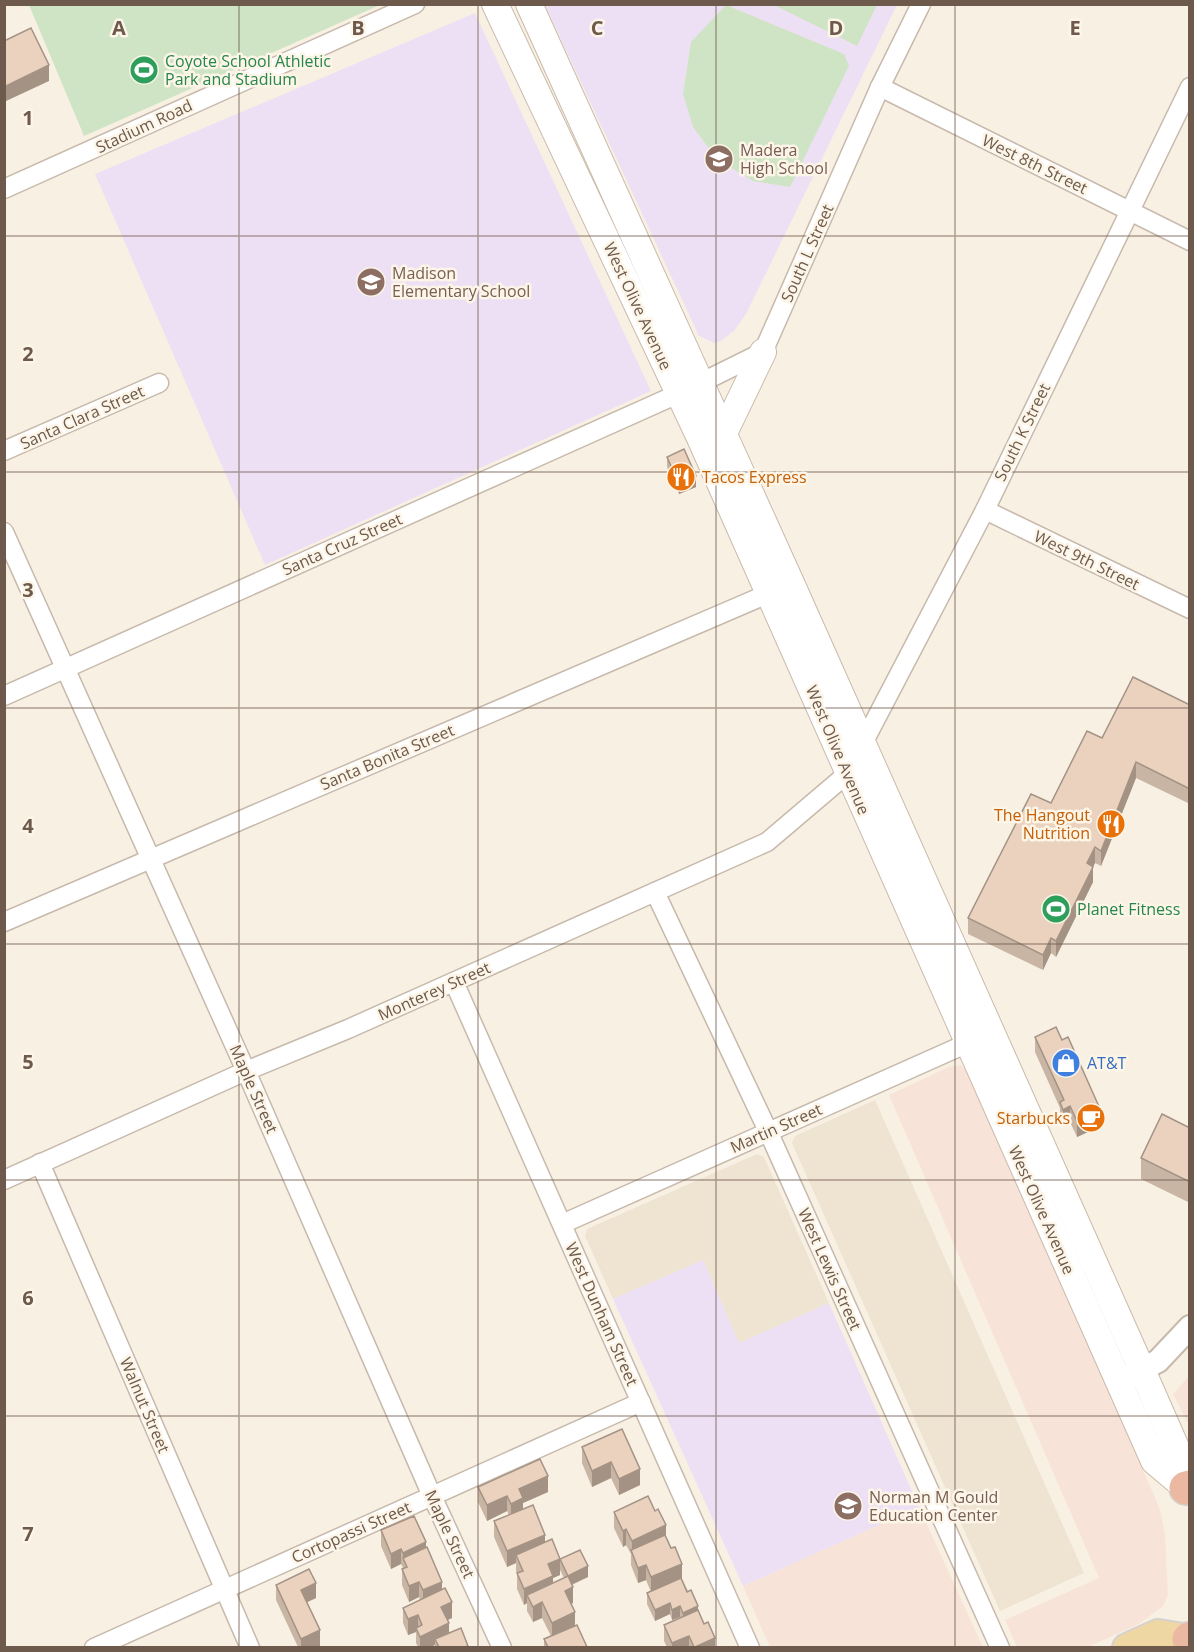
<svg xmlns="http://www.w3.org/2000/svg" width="1194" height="1652" viewBox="0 0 1194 1652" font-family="'Open Sans',sans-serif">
<rect width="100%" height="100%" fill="#f8f1e3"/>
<g fill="#efe3d2">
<polygon points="875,1100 1084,1573 1000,1611 792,1143 795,1136"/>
<polygon points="757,1154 764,1157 829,1303 739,1343 703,1260 613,1299 585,1236 587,1229"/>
</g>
<g fill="#f7e3d8">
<polygon points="961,1065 970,1075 1160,1509 1165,1535 1168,1595 1163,1606 1139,1624 1088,1647 1017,1647 1005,1620 1099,1578 889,1095 949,1067"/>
<polygon points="1189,1376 1189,1425 1173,1394"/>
<polygon points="919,1507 983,1647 770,1647 743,1586"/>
</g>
<g fill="#eee0f4">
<polygon points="545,5 897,5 746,314 734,331 721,341 714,343 699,336"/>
<polygon points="475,13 651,391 265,565 95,174"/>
<polygon points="703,1260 739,1343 829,1303 919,1507 743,1586 613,1299"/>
</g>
<g fill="#cfe4c4">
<polygon points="29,5 380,5 84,136"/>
<polygon points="726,5 844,54 849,66 790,187 753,181 717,159 693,127 683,94 691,42"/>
<polygon points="774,5 877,5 857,46"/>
</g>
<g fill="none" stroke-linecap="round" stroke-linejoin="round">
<g stroke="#c7b9ab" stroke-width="21">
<g id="minor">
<polyline points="880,87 1190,241"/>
<polyline points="4,189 415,4"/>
<polyline points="4,451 159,383"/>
<polyline points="985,510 1190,609"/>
<polyline points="4,532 246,1071 432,1496 502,1648"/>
<polyline points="4,696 680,393 763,352 880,87 921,4"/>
<polyline points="655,892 768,1131 1000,1648"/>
<polyline points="4,922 770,593"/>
<polyline points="454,982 750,1648"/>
<polyline points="40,1163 250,1648"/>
<polyline points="4,1180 246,1071 348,1029 767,842 847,774 985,510 1190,87"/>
<polyline points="562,1224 977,1039"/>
<polyline points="94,1648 641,1402"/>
</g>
</g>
<g stroke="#c7b9ab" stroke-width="26">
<polyline id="tertiary" points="1126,1378 1158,1361 1190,1327"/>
</g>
<g stroke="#cabaaa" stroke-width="28">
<g id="secondary">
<polyline points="495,4 700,438 1154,1461 1186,1488"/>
<polyline points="529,4 792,585 1142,1370 1178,1452 1186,1488"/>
<polyline points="724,433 763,352"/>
</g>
</g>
<g stroke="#d6d1cd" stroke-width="32">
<polyline id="primary" points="1127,1648 1158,1634 1189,1639"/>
</g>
<g stroke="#d6d1cd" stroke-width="36">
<g id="motorway">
<polyline points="1186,1488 1190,1487"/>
<polyline points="1189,1639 1190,1641"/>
</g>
</g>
<use href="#minor" stroke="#fff" stroke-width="18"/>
<use href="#tertiary" stroke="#fff" stroke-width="22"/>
<use href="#secondary" stroke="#fff" stroke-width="26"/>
<use href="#primary" stroke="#efd7a3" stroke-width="28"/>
<use href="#motorway" stroke="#ebb8a1" stroke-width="33"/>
</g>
<g fill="#c9b5a3">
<polygon points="667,457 696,487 679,494 667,467"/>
<polygon points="1190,705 1190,804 1136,778 1101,866 1095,863 1093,867 1093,882 1056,957 1051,953 1043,970 968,934 968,918 1051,803 1102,738"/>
<polygon points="1035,1037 1101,1126 1077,1137 1070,1122 1063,1125 1060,1117 1060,1108 1035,1052"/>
<polygon points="1190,1128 1190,1203 1141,1179 1141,1158"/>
<polygon points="622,1429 640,1485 619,1495 611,1478 592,1487 582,1463 582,1447"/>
<polygon points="478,1487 548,1492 523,1503 523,1509 545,1542 560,1575 553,1578 553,1583 564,1578 560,1570 560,1559 588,1577 572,1585 573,1603 571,1604 575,1626 587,1647 544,1647 544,1639 551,1636 542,1618 533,1622 527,1611 527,1603 524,1605 517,1589 517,1573 516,1571 516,1563 507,1567 494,1537 494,1521 509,1515 507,1511 487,1521 478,1502"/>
<polygon points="614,1512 666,1536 682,1579 698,1611 715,1647 667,1647 664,1641 664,1625 680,1618 680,1617 672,1620 670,1614 655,1621 647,1604 647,1593 651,1592 646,1580 638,1583 631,1565 631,1554 626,1545 623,1547 614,1528"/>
<polygon points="381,1530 426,1548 452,1618 447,1620 449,1634 468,1647 435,1647 435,1645 430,1647 418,1647 416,1643 416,1632 408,1635 403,1623 403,1608 420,1600 419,1597 409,1602 402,1585 402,1569 403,1568 401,1564 391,1569 381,1546"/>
<polygon points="276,1585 316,1598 307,1602 320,1646 317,1647 298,1647 276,1600"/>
</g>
<g fill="#a49385">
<polygon points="49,65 49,81 4,102 4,87"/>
<polygon points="696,476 696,487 679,494 679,484"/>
<polygon points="1136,762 1136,778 1101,866 1101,851"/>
<polygon points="1095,847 1095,863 1093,867 1093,882 1056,957 1056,941 1087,863"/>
<polygon points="1051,938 1051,953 1043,970 1043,955"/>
<polygon points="1070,1106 1070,1122 1063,1125 1063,1110"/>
<polygon points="1101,1111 1101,1126 1077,1137 1077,1121"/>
<polygon points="6,1120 6,1136 4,1136 4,1121"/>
<polygon points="611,1462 611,1478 592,1487 592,1471"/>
<polygon points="640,1469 640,1485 619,1495 619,1479"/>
<polygon points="548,1476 548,1492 523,1503 523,1514 511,1519 511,1504 519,1489"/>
<polygon points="507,1496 507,1511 487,1521 487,1505"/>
<polygon points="666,1525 666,1541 632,1552 632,1541"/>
<polygon points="626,1529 626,1545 623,1547 623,1531"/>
<polygon points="545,1535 545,1550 516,1555 516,1563 507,1567 507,1551"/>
<polygon points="426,1542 426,1558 403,1558 403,1568 403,1553"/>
<polygon points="401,1549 401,1564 391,1569 391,1554"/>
<polygon points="560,1559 560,1575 553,1578 553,1592 527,1595 527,1603 524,1605 524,1589 548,1564"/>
<polygon points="682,1564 682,1579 651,1593 651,1577"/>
<polygon points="646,1565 646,1580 638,1583 638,1568"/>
<polygon points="588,1566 588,1577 568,1586 568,1576"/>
<polygon points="419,1582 419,1597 409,1602 409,1586"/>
<polygon points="442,1582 442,1597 423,1606 423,1590"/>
<polygon points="316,1583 316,1598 301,1605 301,1590"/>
<polygon points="573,1587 573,1603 565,1606 565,1591"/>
<polygon points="452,1602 452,1618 441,1623 441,1607"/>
<polygon points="542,1602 542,1618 533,1622 533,1607"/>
<polygon points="670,1603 670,1614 655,1621 655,1610"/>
<polygon points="680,1606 680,1617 672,1620 672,1610"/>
<polygon points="698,1606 698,1616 683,1623 683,1613"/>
<polygon points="575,1612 575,1627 552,1638 552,1623"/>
<polygon points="418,1615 418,1631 416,1628 416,1632 408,1635 408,1619"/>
<polygon points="449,1623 449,1639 435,1639 435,1645 430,1647 420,1647 420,1637"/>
<polygon points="320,1630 320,1646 317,1647 301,1647 301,1639"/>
<polygon points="689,1636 689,1647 672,1647 672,1643"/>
<polygon points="715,1638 715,1647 695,1647"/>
</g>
<g fill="#ead2be" stroke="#a49385" stroke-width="1.5">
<polygon points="31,28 49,65 4,87 4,41"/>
<polygon points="684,449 696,476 679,484 667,457"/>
<polygon points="1133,677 1190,705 1190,789 1136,762 1101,851 1095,847 1087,863 1093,867 1056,941 1051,938 1043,955 968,918 1031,794 1051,803 1087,731 1102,738"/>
<polygon points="1056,1027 1062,1040 1068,1037 1101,1111 1077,1121 1070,1106 1063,1110 1060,1102 1064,1100 1035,1037"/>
<polygon points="1162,1114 1190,1128 1190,1182 1141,1158"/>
<polygon points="622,1429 640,1469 619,1479 611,1462 592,1471 582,1447"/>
<polygon points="540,1459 548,1476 519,1489 523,1498 511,1504 507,1496 487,1505 478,1487"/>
<polygon points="648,1496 655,1511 658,1509 666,1525 632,1541 626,1529 623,1531 614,1512"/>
<polygon points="533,1505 545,1535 507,1551 494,1521"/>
<polygon points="414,1516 426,1542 403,1553 401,1549 391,1554 381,1530"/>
<polygon points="665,1535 671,1548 675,1547 682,1564 651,1577 646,1565 638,1568 631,1550"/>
<polygon points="552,1539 560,1559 548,1564 553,1576 524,1589 517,1573 523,1571 516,1555"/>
<polygon points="427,1547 442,1582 423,1590 419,1582 409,1586 402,1569 407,1567 403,1558"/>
<polygon points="580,1550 588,1566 568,1576 560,1559"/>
<polygon points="309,1569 316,1583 301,1590 320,1630 301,1639 276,1585"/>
<polygon points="568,1576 573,1587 565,1591 575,1612 552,1623 542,1602 533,1607 527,1595"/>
<polygon points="681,1578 687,1592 691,1590 698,1606 683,1613 680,1606 672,1610 670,1603 655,1610 647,1593"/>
<polygon points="445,1588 452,1602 441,1607 449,1623 420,1637 416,1628 422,1625 418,1615 408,1619 403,1608"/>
<polygon points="698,1610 704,1624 708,1622 715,1638 695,1647 694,1647 689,1636 672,1643 664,1625"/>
<polygon points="577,1625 587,1647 548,1647 544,1639"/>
<polygon points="461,1628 468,1646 464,1647 439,1647 435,1639"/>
</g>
<path fill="none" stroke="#6d5a4c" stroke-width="1.5" stroke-opacity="0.55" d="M 239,4 L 239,1648M 478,4 L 478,1648M 716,4 L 716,1648M 955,4 L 955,1648M 4,236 L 1190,236M 4,472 L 1190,472M 4,708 L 1190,708M 4,944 L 1190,944M 4,1180 L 1190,1180M 4,1416 L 1190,1416"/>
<defs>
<g id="stadium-disc" transform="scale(1.5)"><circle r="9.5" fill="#2e9e5b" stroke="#fcf5e8"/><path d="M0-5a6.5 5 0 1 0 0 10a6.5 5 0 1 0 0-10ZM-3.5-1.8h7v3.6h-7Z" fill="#fff"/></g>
<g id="school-disc" transform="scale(1.5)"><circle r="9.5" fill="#8d6e63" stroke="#fcf5e8"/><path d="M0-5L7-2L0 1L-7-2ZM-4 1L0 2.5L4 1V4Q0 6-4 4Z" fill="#fff"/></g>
<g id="restaurant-disc" transform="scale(1.5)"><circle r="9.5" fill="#e8710a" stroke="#fcf5e8"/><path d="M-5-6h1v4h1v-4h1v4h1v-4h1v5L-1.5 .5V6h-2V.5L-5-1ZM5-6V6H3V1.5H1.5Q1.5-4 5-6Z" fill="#fff"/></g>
<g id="shop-disc" transform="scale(1.5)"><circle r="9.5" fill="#3f7fe0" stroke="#fcf5e8"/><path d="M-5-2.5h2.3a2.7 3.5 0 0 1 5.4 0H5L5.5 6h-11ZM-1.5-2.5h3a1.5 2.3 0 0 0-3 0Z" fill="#fff"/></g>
<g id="cafe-disc" transform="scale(1.5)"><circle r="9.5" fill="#e8710a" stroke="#fcf5e8"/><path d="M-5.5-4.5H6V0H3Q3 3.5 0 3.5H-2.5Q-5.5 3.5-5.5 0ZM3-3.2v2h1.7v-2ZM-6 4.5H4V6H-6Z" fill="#fff"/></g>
</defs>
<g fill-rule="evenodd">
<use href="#stadium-disc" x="144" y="70"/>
<use href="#school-disc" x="719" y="159"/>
<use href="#school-disc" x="371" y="282"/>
<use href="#restaurant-disc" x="681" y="477"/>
<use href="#restaurant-disc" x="1111" y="824"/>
<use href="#stadium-disc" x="1056" y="909"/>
<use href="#shop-disc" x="1066" y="1063"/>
<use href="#cafe-disc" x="1091" y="1118"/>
<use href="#school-disc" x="848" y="1506"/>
</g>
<g text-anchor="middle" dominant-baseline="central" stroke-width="5" stroke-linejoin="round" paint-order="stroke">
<g font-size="16" fill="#27864d" stroke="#fcf5e8" text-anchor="start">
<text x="165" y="61">Coyote School Athletic<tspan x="165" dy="18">Park and Stadium</tspan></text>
<text x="1077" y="909">Planet Fitness</text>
</g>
<g font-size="16" fill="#6d5a4c" stroke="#fcf5e8">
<text transform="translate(144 126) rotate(-25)">Stadium Road</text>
<text transform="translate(1035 164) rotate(26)">West 8th Street</text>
<text transform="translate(807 253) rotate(-66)">South L Street</text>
<text transform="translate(638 306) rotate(65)">West Olive Avenue</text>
<text transform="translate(82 417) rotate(-24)">Santa Clara Street</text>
<text transform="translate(1022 432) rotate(-64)">South K Street</text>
<text transform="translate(342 544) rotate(-24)">Santa Cruz Street</text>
<text transform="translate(1087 560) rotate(26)">West 9th Street</text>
<text transform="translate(838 750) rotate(67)">West Olive Avenue</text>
<text transform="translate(387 757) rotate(-23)">Santa Bonita Street</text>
<text transform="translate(434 991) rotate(-24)">Monterey Street</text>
<text transform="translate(254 1089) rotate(66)">Maple Street</text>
<text transform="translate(776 1128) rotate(-24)">Martin Street</text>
<text transform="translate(1042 1210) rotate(66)">West Olive Avenue</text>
<text transform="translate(830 1269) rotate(66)">West Lewis Street</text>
<text transform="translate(602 1314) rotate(66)">West Dunham Street</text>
<text transform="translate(145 1405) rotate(67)">Walnut Street</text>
<text transform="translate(351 1532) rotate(-24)">Cortopassi Street</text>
<text transform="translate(450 1534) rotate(65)">Maple Street</text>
</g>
<g font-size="16" fill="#785e54" stroke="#fcf5e8" text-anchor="start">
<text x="740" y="150">Madera<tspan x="740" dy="18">High School</tspan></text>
<text x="392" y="273">Madison<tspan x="392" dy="18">Elementary School</tspan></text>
<text x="869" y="1497">Norman M Gould<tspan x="869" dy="18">Education Center</tspan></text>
</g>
<g font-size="16" fill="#c56008" stroke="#fcf5e8" text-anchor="end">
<text x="702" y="477" text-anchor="start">Tacos Express</text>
<text x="1090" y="815">The Hangout<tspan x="1090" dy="18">Nutrition</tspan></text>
<text x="1070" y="1118">Starbucks</text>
</g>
<g font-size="16" fill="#366cbe" stroke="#fcf5e8" text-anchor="start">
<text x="1087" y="1063">AT&amp;T</text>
</g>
</g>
<g font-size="20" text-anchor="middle" font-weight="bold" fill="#6d5a4c" stroke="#fcf5e8" stroke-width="5" stroke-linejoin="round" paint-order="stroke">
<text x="119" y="35">A</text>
<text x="358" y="35">B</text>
<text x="597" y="35">C</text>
<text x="836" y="35">D</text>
<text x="1075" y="35">E</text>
<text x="28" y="125">1</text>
<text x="28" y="361">2</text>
<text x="28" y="597">3</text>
<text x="28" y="833">4</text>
<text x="28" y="1069">5</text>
<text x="28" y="1305">6</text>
<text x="28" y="1541">7</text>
</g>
<rect width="1194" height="1652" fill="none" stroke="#6d5a4c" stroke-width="12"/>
</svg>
